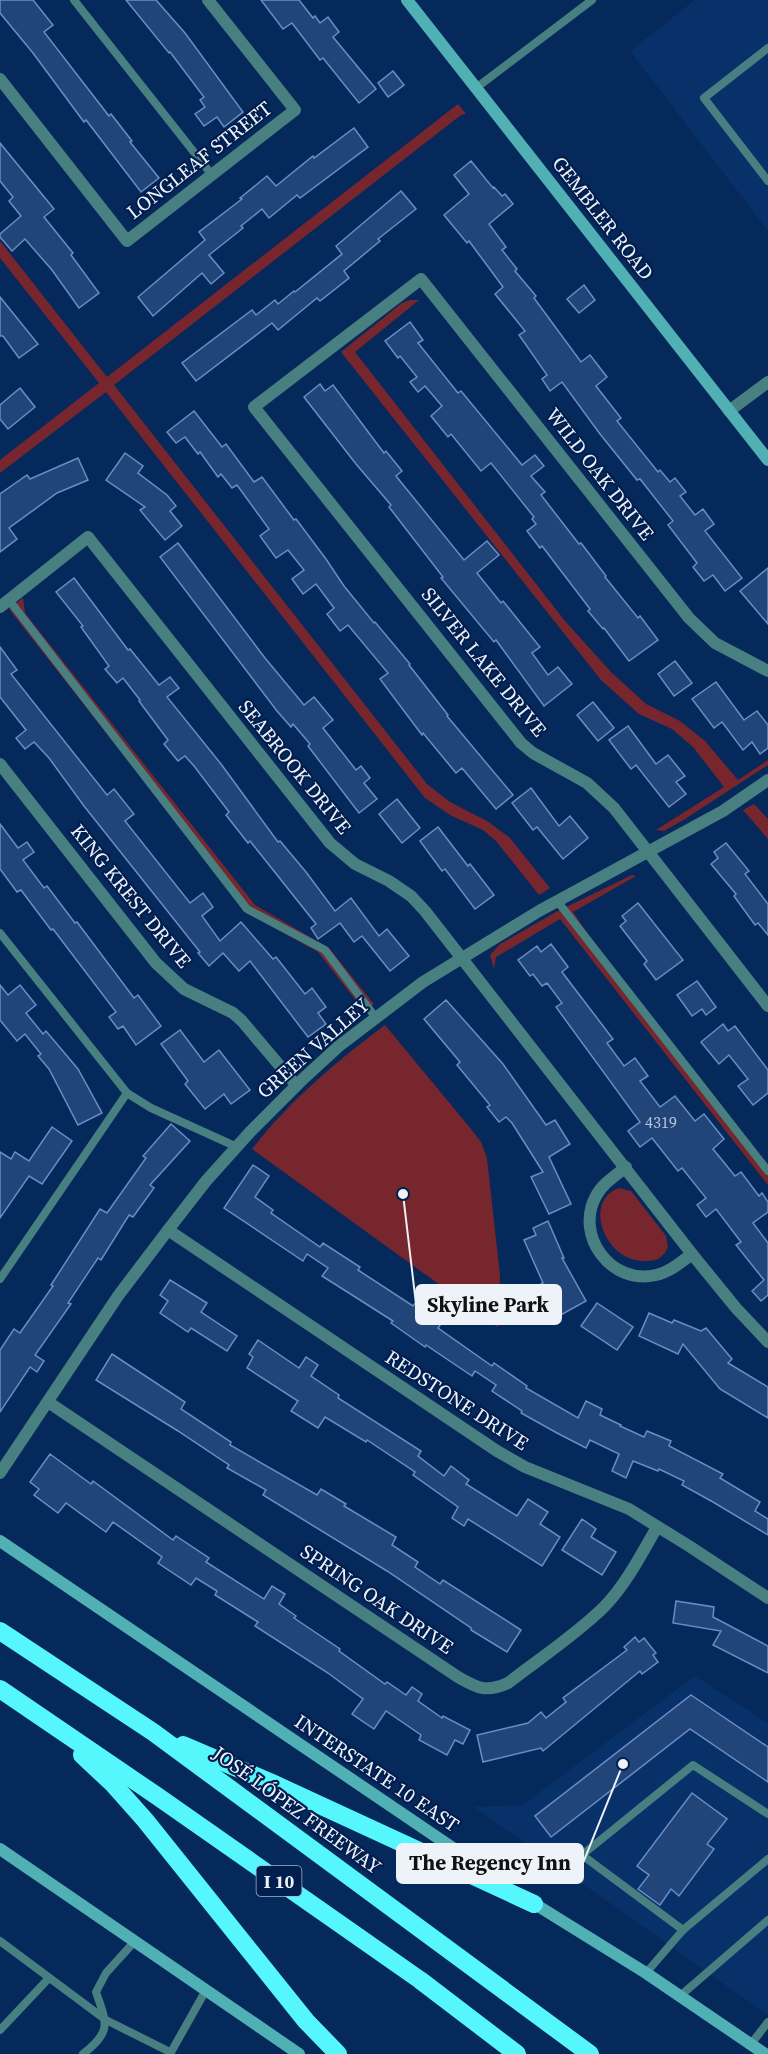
<svg xmlns="http://www.w3.org/2000/svg" width="768" height="2054" viewBox="0 0 768 2054" font-family="'Source Serif 4',serif">
<rect width="100%" height="100%" fill="#05295a"/>
<g fill="#093169">
<polygon points="695,0 768,0 768,231 630,51"/>
<polygon points="695,1676 768,1723 768,2015 474,1807 523,1805"/>
</g>
<g fill="#78262e">
<polygon points="458,104 466,114 461,115 114,385 427,784 450,802 487,821 509,837 550,888 539,895 496,841 483,830 450,815 425,798 106,392 0,473 0,460 99,383 0,258 0,241 107,377"/>
<polygon points="410,300 419,300 355,352 565,621 611,672 646,704 680,721 705,741 738,780 768,760 768,765 685,819 664,831 656,830 724,787 693,747 672,729 639,714 601,680 341,352 402,303"/>
<polygon points="23,598 25,613 255,905 329,948 374,1004 365,1012 318,952 247,913 9,609"/>
<polygon points="754,804 768,819 768,839 743,810"/>
<polygon points="632,875 636,876 573,912 603,956 768,1165 768,1185 560,919 496,957 494,969 490,955 500,944 556,912"/>
<path d="M 385,1025 L 471,1129 L 481,1142 L 487,1158 L 500,1275 L 498,1327 L 252,1149 C 289,1101 337,1061 385,1025 Z"/>
<path d="M 619,1188 L 631,1191 L 635,1196 L 666,1236 L 668,1247 C 663,1258 657,1261 646,1261 C 605,1263 582,1201 619,1188 Z"/>
</g>
<g fill="#224579" stroke="#688ec8" stroke-width="1.5">
<polygon points="0,0 33,0 53,25 44,32 109,116 111,114 132,141 130,142 159,178 141,192 86,120 84,122 33,53 0,13"/>
<polygon points="126,0 156,0 185,33 243,112 224,127 217,117 204,126 195,114 205,107 200,100 204,97 170,52 169,53"/>
<polygon points="261,0 299,0 313,18 315,16 320,23 328,17 339,32 333,37 376,89 359,103 323,58 320,60 292,23 283,29"/>
<polygon points="393,71 404,85 388,97 378,83"/>
<polygon points="354,128 368,147 300,198 297,195 269,218 262,209 241,226 243,228 209,255 224,273 211,284 202,273 153,316 138,297 205,240 199,232 242,199 240,198 267,176 276,186 313,156 314,158"/>
<polygon points="0,143 54,209 44,217 73,253 71,255 99,293 79,308 52,270 25,239 12,251 0,237 0,234 21,216 9,201 13,197 0,181"/>
<polygon points="471,161 493,188 494,187 502,196 505,194 513,204 489,224 506,247 502,250 517,269 515,271 536,296 534,298 581,362 590,355 607,377 596,386 621,418 617,421 658,472 660,470 670,482 675,478 686,492 680,496 695,515 703,509 714,524 705,531 742,578 725,591 713,575 704,581 693,567 697,563 668,525 673,521 640,479 637,480 600,434 562,382 550,391 542,379 547,375 519,335 525,331 495,294 503,287 469,241 467,243 444,215 469,194 454,175"/>
<polygon points="401,191 416,209 378,239 380,241 344,271 349,278 320,301 317,298 278,330 272,323 196,381 182,363 252,310 256,315 275,300 278,304 294,291 295,292 342,254 336,246"/>
<polygon points="584,285 595,300 579,313 567,299"/>
<polygon points="0,297 38,344 19,358 3,336 0,336"/>
<polygon points="410,322 423,340 418,343 458,393 461,391 522,465 535,455 544,466 531,476 545,492 541,495 579,544 581,543 606,576 605,577 638,618 640,616 658,640 629,661 604,628 603,629 588,611 590,609 542,546 540,548 527,531 536,524 532,519 534,517 491,463 481,471 451,434 448,437 431,416 442,406 425,386 418,392 410,382 417,377 400,356 398,358 385,341"/>
<polygon points="320,384 325,391 333,385 384,453 386,451 402,471 396,476 464,560 487,541 499,555 477,573 501,603 503,601 540,647 532,653 548,675 558,667 572,684 544,706 496,640 494,642 441,578 443,577 389,507 391,505 356,464 304,397"/>
<polygon points="20,388 35,407 8,429 0,419 0,405"/>
<polygon points="194,411 222,447 226,444 254,482 262,477 294,520 296,519 326,559 344,586 374,623 375,622 410,664 409,665 448,715 447,716 513,795 496,809 462,768 456,773 423,733 422,735 380,679 388,673 348,625 340,631 327,614 334,608 316,584 303,594 292,579 304,570 288,550 276,558 260,536 269,529 237,485 232,488 221,474 218,477 200,452 198,454 185,437 176,443 167,432"/>
<polygon points="125,453 143,466 138,473 167,495 176,506 170,511 182,526 165,540 140,510 145,507 106,480"/>
<polygon points="78,458 88,480 57,493 9,528 17,539 0,552 0,494 27,475 30,479"/>
<polygon points="178,543 265,658 304,705 314,697 333,720 323,728 356,770 361,766 370,778 364,783 377,799 359,813 308,746 310,744 293,724 291,727 277,711 160,557"/>
<polygon points="768,568 768,624 740,591"/>
<polygon points="74,578 128,650 130,649 159,685 170,677 179,688 167,697 221,764 278,842 280,841 306,872 335,911 351,898 379,936 387,929 409,956 390,971 362,936 354,942 340,923 318,939 311,928 316,924 250,841 248,843 226,815 229,812 194,766 185,756 178,761 164,744 168,740 139,701 140,700 123,678 117,683 105,669 109,666 81,627 83,626 56,592"/>
<polygon points="0,647 17,670 11,674 107,795 114,789 134,814 125,821 190,903 203,893 213,907 202,916 220,941 241,922 273,959 276,957 305,994 312,988 326,1007 318,1013 326,1024 308,1037 250,961 239,971 223,953 209,966 198,953 200,952 84,806 49,758 34,742 25,749 16,738 26,730 0,697"/>
<polygon points="675,661 692,683 674,696 658,674"/>
<polygon points="716,682 744,720 757,711 768,725 768,748 760,754 752,742 743,750 722,722 714,728 692,699"/>
<polygon points="593,702 614,728 598,741 577,715"/>
<polygon points="628,726 656,764 668,755 685,776 676,782 686,794 669,807 636,765 631,769 609,740"/>
<polygon points="531,788 559,826 570,816 588,838 563,859 537,827 533,830 512,803"/>
<polygon points="397,799 420,828 402,843 379,814"/>
<polygon points="0,824 18,848 27,842 34,852 23,860 44,888 47,886 75,923 77,922 134,998 138,995 161,1026 136,1045 123,1026 118,1029 109,1017 116,1012 53,929 51,930 21,890 17,892 0,869"/>
<polygon points="438,827 468,866 470,864 494,895 475,909 445,869 442,871 420,841"/>
<polygon points="726,843 749,871 745,874 768,904 768,935 758,923 755,925 734,896 736,894 711,864 718,858 714,852"/>
<polygon points="638,903 683,960 656,980 644,964 647,961 620,926 626,921 622,916"/>
<polygon points="551,944 568,967 562,972 613,1039 607,1043 624,1066 635,1058 648,1076 640,1081 660,1107 675,1096 695,1121 704,1114 724,1139 713,1149 735,1176 741,1172 759,1196 762,1193 768,1202 768,1212 753,1223 768,1243 768,1295 761,1301 752,1291 764,1280 736,1245 741,1242 716,1209 706,1217 697,1205 706,1198 682,1168 678,1171 652,1138 640,1147 628,1131 640,1122 556,1007 562,1003 547,983 542,986 533,974 530,976 518,960 537,946 541,952"/>
<polygon points="697,981 716,1007 706,1015 702,1009 692,1016 677,995"/>
<polygon points="0,985 8,995 20,985 36,1005 26,1013 43,1034 46,1031 78,1069 102,1113 78,1125 49,1069 38,1056 41,1054 25,1034 17,1041 0,1020"/>
<polygon points="446,1000 503,1064 546,1125 555,1120 570,1144 549,1157 571,1204 549,1214 531,1177 543,1172 512,1123 506,1117 499,1122 487,1107 490,1105 457,1065 460,1062 424,1019"/>
<polygon points="723,1024 728,1031 735,1026 768,1070 768,1093 753,1105 738,1086 748,1079 729,1055 719,1064 701,1042"/>
<polygon points="180,1030 204,1062 219,1050 250,1090 231,1104 224,1094 205,1109 185,1084 188,1081 161,1044"/>
<polygon points="171,1124 190,1141 150,1185 154,1188 133,1217 129,1215 101,1260 98,1258 68,1303 71,1304 35,1355 44,1361 37,1372 30,1367 0,1412 0,1350 14,1329 20,1333 53,1286 51,1285 100,1209 107,1213 146,1158 143,1156"/>
<polygon points="52,1127 72,1141 42,1184 29,1176 0,1218 0,1152 11,1159 15,1152 29,1161"/>
<polygon points="253,1165 269,1176 255,1197 273,1210 271,1213 320,1247 323,1243 360,1267 358,1270 413,1306 417,1301 444,1319 438,1328 492,1366 494,1363 527,1386 526,1388 578,1418 586,1401 602,1409 600,1415 621,1425 620,1426 644,1437 647,1431 671,1441 669,1446 723,1474 720,1478 760,1502 755,1511 768,1519 768,1535 713,1502 682,1485 684,1481 659,1469 658,1471 633,1461 626,1478 612,1471 619,1454 590,1440 586,1448 557,1433 521,1413 522,1411 492,1391 496,1385 475,1371 472,1376 426,1345 425,1347 391,1323 393,1321 322,1276 328,1268 307,1254 303,1261 224,1208"/>
<polygon points="548,1221 564,1258 562,1258 586,1301 559,1316 541,1284 543,1283 524,1240 536,1235 533,1228"/>
<polygon points="170,1280 207,1303 201,1312 237,1336 227,1351 191,1328 188,1332 160,1313 168,1301 160,1295"/>
<polygon points="597,1303 633,1327 617,1350 581,1326"/>
<polygon points="649,1313 672,1323 674,1320 701,1331 706,1328 732,1359 728,1363 768,1387 768,1418 720,1389 683,1344 678,1354 639,1336"/>
<polygon points="258,1340 299,1368 306,1357 318,1365 311,1376 339,1395 338,1398 421,1451 418,1456 444,1476 451,1466 469,1480 466,1484 517,1516 528,1499 548,1512 540,1524 560,1537 542,1566 468,1519 464,1526 452,1518 458,1507 413,1475 415,1472 367,1440 366,1442 325,1417 318,1428 291,1411 298,1401 247,1368 253,1357 249,1354"/>
<polygon points="112,1354 185,1402 181,1409 231,1442 230,1445 317,1495 321,1489 346,1504 344,1506 396,1537 392,1545 418,1562 415,1567 440,1584 443,1580 521,1630 507,1652 471,1630 471,1628 387,1571 263,1495 266,1490 227,1468 229,1465 178,1431 96,1380"/>
<polygon points="50,1454 91,1484 93,1481 173,1540 176,1536 209,1558 206,1562 264,1599 272,1586 285,1594 279,1604 296,1616 294,1618 340,1649 339,1651 385,1684 387,1682 406,1695 412,1687 422,1694 418,1701 442,1718 443,1716 470,1730 463,1744 455,1740 447,1755 419,1740 421,1735 386,1711 374,1729 352,1714 363,1699 328,1673 255,1626 258,1622 215,1595 217,1591 196,1578 191,1585 158,1563 162,1557 113,1522 106,1532 66,1503 58,1513 34,1495 39,1489 30,1482"/>
<polygon points="582,1519 596,1529 591,1537 616,1552 602,1575 562,1550"/>
<polygon points="676,1601 714,1607 713,1617 768,1646 768,1673 713,1645 721,1631 673,1623"/>
<polygon points="635,1637 639,1642 644,1638 656,1653 653,1655 658,1662 642,1674 640,1671 543,1751 541,1748 483,1762 477,1735 528,1723 541,1712 546,1718 566,1702 563,1698 627,1650 624,1647"/>
<polygon points="691,1695 768,1747 768,1782 690,1729 551,1837 535,1816"/>
<polygon points="692,1793 727,1819 707,1844 714,1849 679,1896 671,1889 660,1905 638,1889 649,1875 637,1866"/>
</g>
<g fill="none" stroke-linecap="round" stroke-linejoin="round">
<g stroke="#488081" stroke-width="8">
<polyline points="74,0 212,175"/>
<polyline points="768,48 704,98 768,181"/>
<polyline points="476,88 592,0"/>
<polyline points="9,600 247,909 325,950 376,1018"/>
<polyline points="558,902 768,1171"/>
<polyline points="0,933 127,1093 151,1108 237,1147"/>
<polyline points="0,1279 127,1093"/>
<polyline points="683,1930 582,1855 693,1765 768,1814"/>
<polyline points="0,1941 106,2020 170,2052"/>
<polyline points="646,1973 683,1930 768,1859"/>
<polyline points="680,1996 768,1920"/>
<polyline points="0,2030 49,1978"/>
<polyline points="751,2044 768,2022"/>
<path d="M 83,2054 C 112,2031 107,2024 96,1992 L 106,1973 L 135,1941"/>
<polyline points="170,2054 206,1990"/>
</g>
<g stroke="#488081" stroke-width="12">
<polyline points="0,79 127,241 295,110 208,0"/>
<polyline points="729,411 768,382"/>
<polyline points="0,607 88,537 330,843 355,864 389,881 411,896 425,911 692,1254 736,1308 768,1342"/>
<polyline points="768,671 715,643 689,618 421,279 254,407 521,743 533,753 587,783 614,808 768,1006"/>
<polyline points="0,764 156,963 184,989 233,1013 242,1021 296,1085"/>
<path d="M 626,1167 C 615,1176 602,1184 596,1196 C 574,1236 612,1286 656,1275 C 670,1272 681,1262 692,1254"/>
<polyline points="168,1230 497,1451 525,1467 629,1509 689,1546 768,1598"/>
<path d="M 48,1402 L 458,1677 C 477,1688 486,1693 508,1683 C 539,1659 574,1636 603,1608 C 625,1586 641,1555 657,1527"/>
<polyline points="0,1473 118,1296 168,1230 206,1181 250,1132 304,1078 339,1046 423,982 539,911 723,811 768,780"/>
</g>
<g stroke="#51b0b3" stroke-width="12">
<polyline points="407,0 768,460"/>
<polyline points="0,1541 503,1882"/>
<polyline points="0,1849 299,2054"/>
<polyline points="530,1901 646,1973 765,2054"/>
</g>
<g stroke="#56f7fc" stroke-width="18">
<polyline points="0,1631 153,1732 590,2054"/>
<polyline points="0,1689 157,1796 420,1980 517,2054"/>
<polyline points="183,1745 272,1783 534,1904"/>
<polyline points="82,1755 113,1784 145,1820 306,2021 338,2054"/>
</g>
</g>
<g text-anchor="middle" dominant-baseline="central" stroke-width="4.5" stroke-linejoin="round" paint-order="stroke">
<g font-size="16" fill="#bbc7d9">
<text x="661" y="1122">4319</text>
</g>
<rect fill="#001e4e" stroke="#a7b2c6" stroke-width="1.5" x="256.5" y="1866" width="45" height="30" rx="4.5"/>
<g font-size="18" font-weight="bold" fill="#eef2f9">
<text x="279" y="1881">I 10</text>
</g>
<g font-size="20" fill="#eef2f9" stroke="#001e4e">
<text transform="translate(199 160) rotate(-38)">LONGLEAF STREET</text>
<text transform="translate(603 218) rotate(52)">GEMBLER ROAD</text>
<text transform="translate(600 474) rotate(52)">WILD OAK DRIVE</text>
<text transform="translate(484 662) rotate(51)">SILVER LAKE DRIVE</text>
<text transform="translate(295 767) rotate(51)">SEABROOK DRIVE</text>
<text transform="translate(131 896) rotate(51)">KING KREST DRIVE</text>
<text transform="translate(313 1048) rotate(-41)">GREEN VALLEY</text>
<text transform="translate(457 1400) rotate(33)">REDSTONE DRIVE</text>
<text transform="translate(377 1599) rotate(34)">SPRING OAK DRIVE</text>
<text transform="translate(377 1773) rotate(34)">INTERSTATE 10 EAST</text>
<text transform="translate(297 1810) rotate(36)">JOSÉ LÓPEZ FREEWAY</text>
</g>
</g>
<path fill="none" stroke="#eef2f9" stroke-width="2" d="M403 1194L416 1304M623 1764L583 1863"/>
<g fill="#eef2f9" stroke="#001e4e" stroke-width="2">
<circle cx="403" cy="1194" r="6"/>
<circle cx="623" cy="1764" r="6"/>
</g>
<g fill="#eef2f9" stroke="#eef2f9" stroke-width="2">
<rect x="416" y="1285" width="145" height="39" rx="6"/>
<rect x="397" y="1844" width="186" height="39" rx="6"/>
</g>
<g font-size="21" text-anchor="middle" font-weight="bold" fill="#111">
<text x="488" y="1312">Skyline Park</text>
<text x="490" y="1870">The Regency Inn</text>
</g>
</svg>
